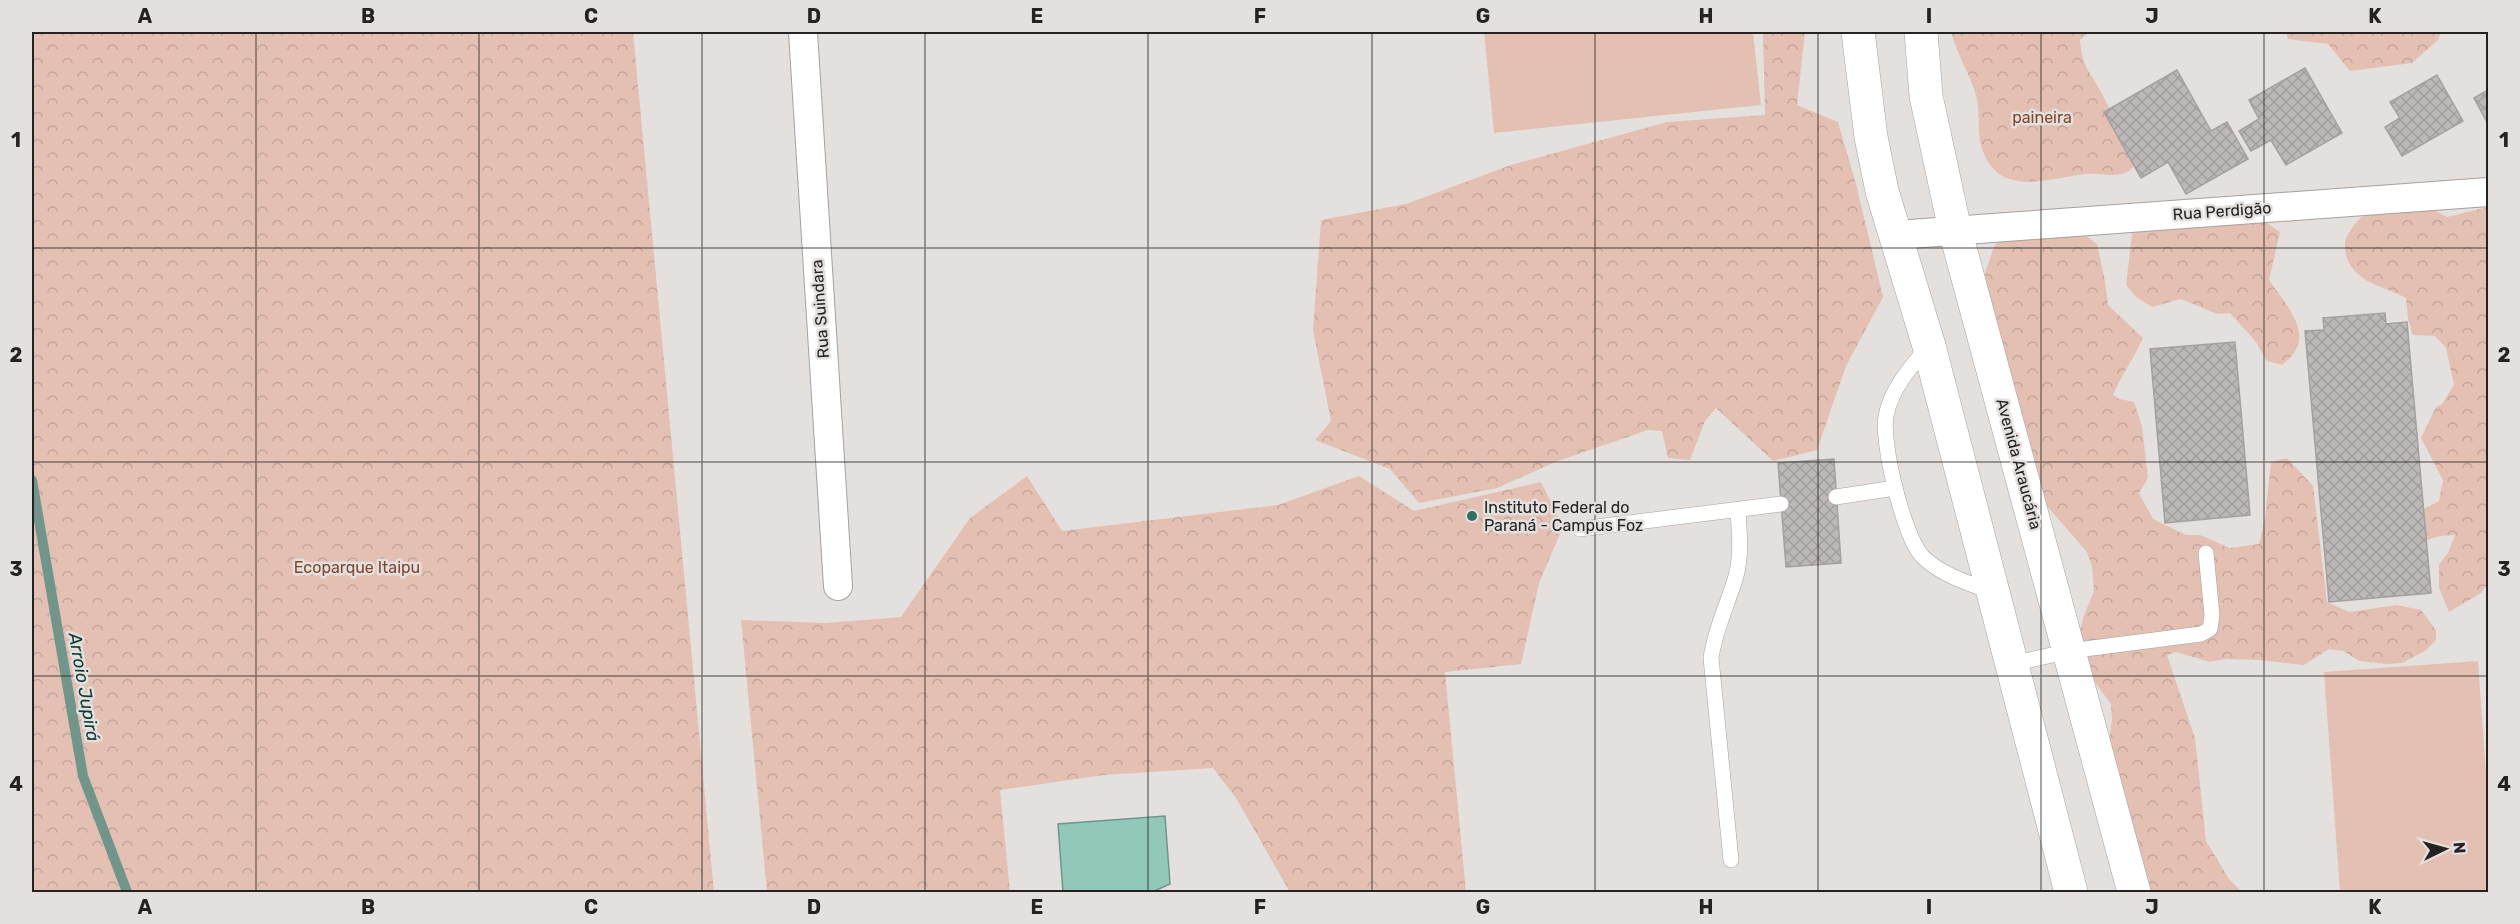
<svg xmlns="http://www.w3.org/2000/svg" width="2520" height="924" viewBox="0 0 2520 924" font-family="Rubik,sans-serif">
<defs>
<pattern id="forest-crowns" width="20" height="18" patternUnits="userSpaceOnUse" patternTransform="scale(1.5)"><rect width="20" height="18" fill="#e4c0b2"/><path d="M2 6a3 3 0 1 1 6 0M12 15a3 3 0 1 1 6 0" fill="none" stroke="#c3a599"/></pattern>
<pattern id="building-cross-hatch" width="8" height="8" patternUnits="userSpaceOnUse" patternTransform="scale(1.5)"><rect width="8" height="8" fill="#bcb8b7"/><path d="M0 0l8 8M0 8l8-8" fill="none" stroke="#a19e9d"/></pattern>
</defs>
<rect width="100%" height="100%" fill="#e4e0de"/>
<g fill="url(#forest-crowns)">
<polygon points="32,32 633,32 714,892 32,892"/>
<polygon points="1763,32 1805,32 1797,105 1838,122 1856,184 1883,297 1846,366 1817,450 1773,461 1716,408 1705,421 1690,460 1668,458 1662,431 1648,430 1555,462 1497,488 1419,503 1390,469 1315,440 1331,421 1313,330 1321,220 1406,204 1511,165 1667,122 1765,115"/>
<path d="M 1951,32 L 2090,32 L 2080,40 C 2083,70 2089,69 2101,92 C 2113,115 2125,138 2137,160 C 2128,183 2104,172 2085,174 C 2045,179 1996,199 1981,145 C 1977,130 1980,114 1977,99 C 1971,75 1957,55 1951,32 Z"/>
<polygon points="2286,32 2441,32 2438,40 2412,63 2350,71 2328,44 2288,39"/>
<path d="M 2417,201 L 2447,217 L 2488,207 L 2488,583 L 2481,593 L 2449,612 L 2439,588 L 2439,564 L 2448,553 L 2455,535 L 2440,536 L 2424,541 L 2413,515 L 2439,501 L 2443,480 L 2421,438 L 2436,407 L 2442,404 L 2454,385 L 2446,348 L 2435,336 L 2413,335 L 2408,319 L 2406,298 C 2390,289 2370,286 2357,273 C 2348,265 2345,256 2345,245 C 2345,238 2348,234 2352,228 C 2366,206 2393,206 2417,201 Z"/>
<path d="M 2251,212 L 2280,232 L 2269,280 C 2288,308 2319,338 2282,365 L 2267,361 L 2256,342 L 2230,313 L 2217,314 L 2181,299 L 2152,307 L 2136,297 L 2126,285 L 2133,226 Z"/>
<path d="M 2070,225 L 2097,244 L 2105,281 L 2108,305 L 2143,338 C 2134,358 2122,374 2113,395 L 2119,399 L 2134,402 L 2142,426 L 2148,478 L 2139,493 L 2153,519 L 2186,535 L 2200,535 L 2230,548 L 2259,544 L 2265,519 L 2271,462 L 2287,458 L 2313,486 L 2327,602 L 2349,612 L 2397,605 L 2421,610 L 2436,630 L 2436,640 L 2425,651 L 2402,663 L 2388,664 L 2359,661 L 2344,651 L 2329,649 L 2304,665 L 2260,660 L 2225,659 L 2210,662 L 2176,652 L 2167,655 L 2195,738 L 2206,841 L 2229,879 L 2242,892 L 2138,892 L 2106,765 L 2112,719 L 2111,704 L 2083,666 L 2080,633 L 2083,618 L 2094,591 L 2092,567 L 2087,552 L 2047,506 L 2015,456 L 1989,325 L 1985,273 L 1994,247 L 2003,235 Z"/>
<polygon points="1027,476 1062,531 1278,505 1359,476 1414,511 1541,482 1563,527 1539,583 1521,664 1445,672 1466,892 1290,892 1236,798 1213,768 1104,775 1000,790 1010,892 767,892 741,620 826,623 901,617 970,518"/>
</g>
<g fill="#e4c0b2">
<polygon points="1484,32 1753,32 1761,105 1494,133"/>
<polygon points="2478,661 2488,802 2488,892 2340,892 2324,672"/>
</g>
<polygon fill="#91c8b9" stroke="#70968c" stroke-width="1.5" points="1165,816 1170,884 1152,892 1063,892 1058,824"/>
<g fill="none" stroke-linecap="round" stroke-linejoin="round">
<polyline stroke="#70968c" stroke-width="10" points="32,480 83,776 127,892"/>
</g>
<g fill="url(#building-cross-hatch)" stroke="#a4a09f" stroke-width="1.5">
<polygon points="2305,68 2342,133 2286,165 2271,140 2251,151 2239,131 2259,119 2249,100"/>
<polygon points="2177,70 2211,131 2227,122 2248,159 2186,194 2168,162 2141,178 2104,112"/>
<polygon points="2437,75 2463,121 2402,156 2385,127 2400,118 2390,102"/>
<polygon points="2488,90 2488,124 2474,98"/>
<polygon points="2385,313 2386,324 2407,322 2431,593 2329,602 2305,331 2324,330 2323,318"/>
<polygon points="2235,342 2250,515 2165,523 2150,349"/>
<polygon points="1834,459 1841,563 1786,567 1778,463"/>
</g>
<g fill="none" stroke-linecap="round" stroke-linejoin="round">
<g stroke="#a5a19f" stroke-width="16">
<g id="service">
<path d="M 1929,346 C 1911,366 1891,389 1886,416 C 1881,443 1904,538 1923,557 C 1941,575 1969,583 1992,592"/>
<polyline points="1836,497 1895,488"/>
<polyline points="1580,529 1781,504"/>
<polyline points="2012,664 2069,651 2201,634 2210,629 2212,615 2206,553"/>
<path d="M 1731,860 L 1711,658 C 1715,629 1728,604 1736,576 C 1742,554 1739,532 1738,510"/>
</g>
</g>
<g stroke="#a5a19f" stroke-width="30">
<g id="minor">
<polyline points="803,32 838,586"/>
<polyline points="1896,235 2488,192"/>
</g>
</g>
<g stroke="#a5a19f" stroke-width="34">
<g id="tertiary">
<polyline points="1858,32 1871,137 1882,191 1929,346 2071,892"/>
<polyline points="1921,32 1926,96 1955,230 2134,892"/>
</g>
</g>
<use href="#service" stroke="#fff" stroke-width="15"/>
<use href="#minor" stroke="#fff" stroke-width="28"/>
<use href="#tertiary" stroke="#fff" stroke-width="33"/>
</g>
<path fill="none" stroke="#242222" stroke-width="1.5" stroke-opacity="0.55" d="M 256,32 L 256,892M 479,32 L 479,892M 702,32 L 702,892M 925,32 L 925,892M 1148,32 L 1148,892M 1372,32 L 1372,892M 1595,32 L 1595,892M 1818,32 L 1818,892M 2041,32 L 2041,892M 2264,32 L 2264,892M 32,248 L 2488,248M 32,462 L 2488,462M 32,676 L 2488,676"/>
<circle fill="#2e7162" stroke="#e4e0de" stroke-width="2" cx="1472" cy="516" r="6"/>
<g text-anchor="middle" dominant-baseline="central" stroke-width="5" stroke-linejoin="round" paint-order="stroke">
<g font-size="16" fill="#82452d" stroke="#e4e0de">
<text x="2042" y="117">paineira</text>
<text x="357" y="567">Ecoparque Itaipu</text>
</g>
<g font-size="16" fill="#242222" stroke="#e4e0de">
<text transform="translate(2222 211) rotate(-4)">Rua Perdigão</text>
<text transform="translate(820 309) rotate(-94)">Rua Suindara</text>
<text transform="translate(2019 464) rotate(75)">Avenida Araucária</text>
</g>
<g font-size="16" fill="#242222" stroke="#e4e0de" text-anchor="start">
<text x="1484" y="507">Instituto Federal do<tspan x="1484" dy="18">Paraná - Campus Foz</tspan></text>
</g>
<g font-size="18" font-style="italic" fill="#083c32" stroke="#e4e0de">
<text transform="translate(84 687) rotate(80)">Arroio Jupirá</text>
</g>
</g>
<rect width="2520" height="924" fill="none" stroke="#e4e0de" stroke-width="66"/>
<g transform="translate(2445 849) rotate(85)" stroke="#e4e0de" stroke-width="4.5" paint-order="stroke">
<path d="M0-4.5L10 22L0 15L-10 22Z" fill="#242222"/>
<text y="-9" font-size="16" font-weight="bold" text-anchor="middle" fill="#242222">N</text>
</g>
<rect x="33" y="33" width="2454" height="858" fill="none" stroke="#242222" stroke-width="2"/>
<g font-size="20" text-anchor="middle" font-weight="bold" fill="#242222">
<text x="145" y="23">A</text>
<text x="368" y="23">B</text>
<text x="591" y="23">C</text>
<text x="814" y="23">D</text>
<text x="1037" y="23">E</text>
<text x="1260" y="23">F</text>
<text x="1483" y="23">G</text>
<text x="1706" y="23">H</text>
<text x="1929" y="23">I</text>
<text x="2152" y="23">J</text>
<text x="2375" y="23">K</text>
<text x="16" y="147">1</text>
<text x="2504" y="147">1</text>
<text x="16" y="362">2</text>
<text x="2504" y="362">2</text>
<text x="16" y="576">3</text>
<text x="2504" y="576">3</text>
<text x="16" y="791">4</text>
<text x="2504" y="791">4</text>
<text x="145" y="914">A</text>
<text x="368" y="914">B</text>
<text x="591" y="914">C</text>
<text x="814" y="914">D</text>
<text x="1037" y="914">E</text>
<text x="1260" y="914">F</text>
<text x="1483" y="914">G</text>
<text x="1706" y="914">H</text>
<text x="1929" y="914">I</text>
<text x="2152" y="914">J</text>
<text x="2375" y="914">K</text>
</g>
</svg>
